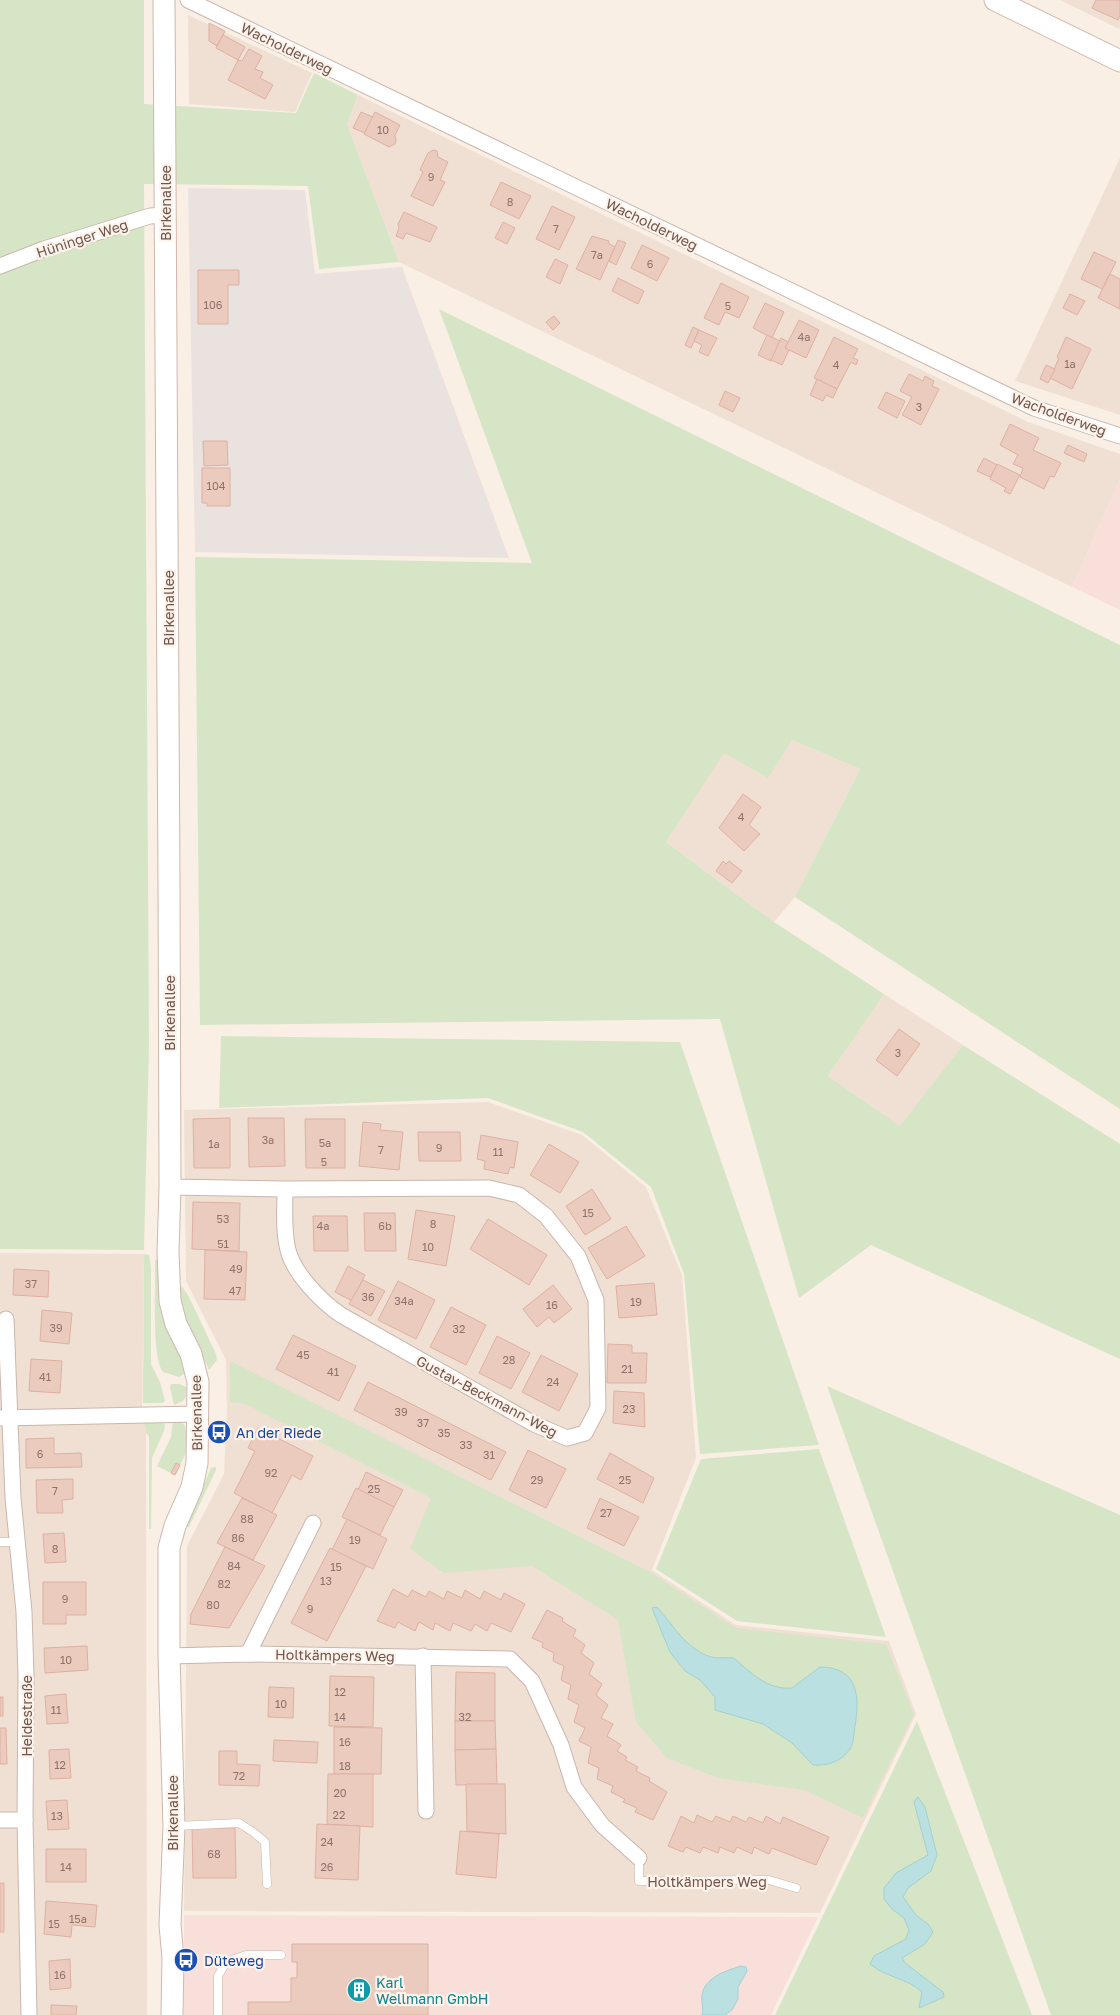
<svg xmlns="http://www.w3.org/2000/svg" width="1120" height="2015" viewBox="0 0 1120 2015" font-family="'Golos Text',sans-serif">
<rect width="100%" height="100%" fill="#faefe5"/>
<g fill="#f0e0d4">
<polygon points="1060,0 1120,0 1120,26 1119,29"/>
<polygon points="188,15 312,73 295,112 189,104"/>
<polygon points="358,95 1028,422 1120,454 1120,479 1072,587 399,262 347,124"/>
<polygon points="1120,158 1120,415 1015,381"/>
<polygon points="792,740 860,769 795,897 774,922 666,842 724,752"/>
<polygon points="884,994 963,1045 901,1127 828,1076"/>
<polygon points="488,1102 582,1135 646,1187 682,1275 696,1458 652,1570 736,1625 889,1641 916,1714 820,1913 184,1911 187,1546 224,1474 227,1408 226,1360 186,1281 184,1110"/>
<polygon points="0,1253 144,1254 142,1421 146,1428 147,2015 0,2015"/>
</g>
<g fill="#f9dfd9">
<polygon points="1120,479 1120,610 1072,587"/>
<polygon points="184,1915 818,1917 771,2015 184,2015"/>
</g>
<polygon fill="#eae2de" points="188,188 305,190 315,274 402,267 509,558 195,552"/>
<g fill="#d6e5c5">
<polygon points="0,0 144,0 144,104 296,113 314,73 358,95 347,124 399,262 319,269 308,186 144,184 149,1045 144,1250 0,1249"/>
<polygon points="439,309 1120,645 1120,1109 795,897 860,769 792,740 768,778 724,753 666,842 774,922 884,994 828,1076 900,1126 963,1045 1120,1144 1120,1359 871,1245 799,1298 720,1019 200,1025 195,557 532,563"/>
<polygon points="221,1036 680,1042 819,1445 700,1454 684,1274 651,1187 583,1132 488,1098 219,1108"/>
<polygon points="144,1254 149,1255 151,1267 151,1364 160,1382 165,1401 162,1403 143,1403"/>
<path d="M 157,1258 L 160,1259 L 162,1312 L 164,1322 L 179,1351 L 185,1373 L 179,1377 L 163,1372 C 151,1357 156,1284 155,1261 Z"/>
<polygon points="178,1284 183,1288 189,1297 216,1354 217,1360 209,1370 184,1315"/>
<polygon points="230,1361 650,1572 736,1628 886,1644 914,1714 863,1818 804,1790 718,1778 667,1758 636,1722 618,1620 532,1566 444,1573 410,1549 431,1498 245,1404 230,1402"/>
<polygon points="171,1384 179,1384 186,1387 186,1397 183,1401 174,1405 170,1387"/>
<polygon points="827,1386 1120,1515 1120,2015 1051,2015"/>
<path d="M 173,1420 L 184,1424 C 189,1438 188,1452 180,1465 L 176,1463 L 171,1473 L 157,1466 L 171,1437 Z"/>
<polygon points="142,1421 161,1421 165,1425 164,1431 152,1458 151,1529 149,1529 149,1436 146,1433 146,1428"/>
<polygon points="819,1449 886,1637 737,1621 656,1569 701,1459"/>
<polygon points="216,1467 216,1470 189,1527 186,1527 211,1468"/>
<polygon points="917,1721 1032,2015 775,2015"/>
</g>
<g fill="#bbe0e1" stroke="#a3d0d1">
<path d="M 657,1607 C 673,1625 686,1649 711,1657 C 717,1659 727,1657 734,1658 C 751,1673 767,1690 792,1688 L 820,1667 C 858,1667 860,1696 855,1726 C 854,1732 854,1743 850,1749 C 841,1762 827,1766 813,1765 L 792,1743 L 763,1724 L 715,1710 L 715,1697 L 700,1680 L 685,1671 L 670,1652 L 652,1608 Z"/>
<path d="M 918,1797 L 925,1807 L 937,1855 L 931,1871 L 908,1888 L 903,1897 L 916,1915 L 928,1924 L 933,1932 L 925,1944 L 902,1958 L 905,1963 L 943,1992 L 944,1997 L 919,2008 L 922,1992 C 907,1978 887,1978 870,1964 L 874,1956 L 906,1939 L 909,1930 L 904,1918 L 892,1909 L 884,1899 L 884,1888 L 896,1873 L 928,1855 L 914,1802 Z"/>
<path d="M 741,1966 L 746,1967 L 747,1971 L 738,1987 L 738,1999 L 732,2010 L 725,2015 L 702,2015 C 704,2008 701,2002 702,1995 C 705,1977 726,1971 741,1966 Z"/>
</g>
<g fill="#eccbbf" stroke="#ddb0a1">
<polygon points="1096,0 1120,0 1120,15 1118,20 1092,8"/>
<polygon points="209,23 225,31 217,46 209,41"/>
<polygon points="223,35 245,47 238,60 216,48"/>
<polygon points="249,49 262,56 255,69 263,72 260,78 273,85 265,99 228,80 238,60 242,61"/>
<polygon points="361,112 373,117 365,133 353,128"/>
<polygon points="375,112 400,125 395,135 396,140 395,144 389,147 364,134"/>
<polygon points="433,150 437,151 438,157 448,162 440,180 445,182 433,206 411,196 423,172 420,170 428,153"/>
<polygon points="501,182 531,196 519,219 490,205"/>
<polygon points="552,206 575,217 559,250 536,239"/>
<polygon points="404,212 437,227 430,242 406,233 403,239 396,236 399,228 398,224"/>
<polygon points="503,222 515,228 507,244 495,238"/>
<polygon points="592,236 609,241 608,243 615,247 600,280 576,269"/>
<polygon points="618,240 626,243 616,265 609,261"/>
<polygon points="642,245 669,258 657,281 631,268"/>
<polygon points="1094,252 1116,262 1102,289 1081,279"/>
<polygon points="555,259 568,265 560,284 546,277"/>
<polygon points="198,270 239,270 239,285 228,285 228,324 198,324"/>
<polygon points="1110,274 1120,279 1120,309 1098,298"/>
<polygon points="618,278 644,291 638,304 612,291"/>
<polygon points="721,283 749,297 739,318 725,312 719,325 704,318"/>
<polygon points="1070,294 1085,301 1077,315 1063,308"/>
<polygon points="765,303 784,312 772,338 753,328"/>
<polygon points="554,316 560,323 553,330 546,322"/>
<polygon points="799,320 819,330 806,358 785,348"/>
<polygon points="693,327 699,330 691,348 685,345"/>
<polygon points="699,330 717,338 708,356 699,352 702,345 694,341"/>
<polygon points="767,335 780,341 771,361 758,355"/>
<polygon points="834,337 858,349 853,358 858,360 856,365 851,362 837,389 814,378"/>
<polygon points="1066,337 1091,349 1072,389 1050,378 1059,358 1057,357"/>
<polygon points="781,338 788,342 785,348 789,350 782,365 771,360"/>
<polygon points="1046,365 1055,369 1048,383 1040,379"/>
<polygon points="909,374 923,381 925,376 934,381 932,386 939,389 921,425 902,415 912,397 900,391"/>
<polygon points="817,379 837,389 833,398 826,395 823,401 810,395"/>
<polygon points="725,391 740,398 733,412 719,405"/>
<polygon points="886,392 905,401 897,418 878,408"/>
<polygon points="1010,424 1039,438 1033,450 1061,463 1054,477 1050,476 1044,489 1020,477 1023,468 1013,464 1018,455 1000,445"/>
<polygon points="203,441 227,441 228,465 204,466"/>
<polygon points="1068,445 1087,454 1084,462 1064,453"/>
<polygon points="984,458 997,465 990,477 977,471"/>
<polygon points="997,464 1020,475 1010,494 1004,491 1006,488 990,479"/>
<polygon points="202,468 230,468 230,506 207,506 207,503 202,503"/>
<polygon points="743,794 761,807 749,825 760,834 744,851 719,828"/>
<polygon points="723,861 726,864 729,861 742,871 732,883 716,871"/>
<polygon points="899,1029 920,1044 897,1076 876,1060"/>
<polygon points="230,1118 230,1168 194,1168 193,1119"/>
<polygon points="248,1118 284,1118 285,1166 249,1167"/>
<polygon points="305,1119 345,1119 345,1168 306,1168"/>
<polygon points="363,1122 381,1124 380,1130 403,1132 399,1170 359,1166"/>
<polygon points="418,1132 460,1132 461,1161 419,1161"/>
<polygon points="481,1135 518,1142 514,1168 510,1167 508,1174 484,1169 485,1161 477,1159"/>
<polygon points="549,1144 579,1162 560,1193 530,1175"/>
<polygon points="592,1189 611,1219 585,1235 566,1206"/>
<polygon points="193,1202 240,1203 239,1251 192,1249"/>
<polygon points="416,1210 455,1216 446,1266 408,1259"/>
<polygon points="364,1213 395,1213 396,1251 365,1251"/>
<polygon points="313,1216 347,1216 348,1251 314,1251"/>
<polygon points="488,1219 547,1255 529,1285 470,1249"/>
<polygon points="626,1226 645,1256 607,1279 588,1248"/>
<polygon points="205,1250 247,1252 245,1300 204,1299"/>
<polygon points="348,1266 365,1275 352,1301 335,1292"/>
<polygon points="14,1269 49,1271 48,1297 13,1295"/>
<polygon points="363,1280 385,1291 371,1316 349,1304"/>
<polygon points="398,1281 435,1300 416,1339 378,1320"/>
<polygon points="654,1283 657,1315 619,1318 616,1286"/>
<polygon points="553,1285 572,1309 554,1323 549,1317 537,1327 523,1309"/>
<polygon points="451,1307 486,1325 466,1365 430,1347"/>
<polygon points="42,1310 72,1313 69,1344 40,1341"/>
<polygon points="293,1335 356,1366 339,1401 276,1369"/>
<polygon points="497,1336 530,1353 511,1389 479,1373"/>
<polygon points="608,1344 632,1345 632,1353 647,1353 646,1383 607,1383"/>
<polygon points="541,1355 578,1374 559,1411 522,1392"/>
<polygon points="31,1359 62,1361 60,1393 29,1391"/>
<polygon points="368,1382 506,1452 491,1480 354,1410"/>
<polygon points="614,1391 644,1393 645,1427 613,1423"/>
<polygon points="258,1428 313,1456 301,1480 292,1475 272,1513 234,1493 255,1451 248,1448"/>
<polygon points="54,1438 54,1454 81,1453 82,1467 26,1468 26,1439"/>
<polygon points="528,1450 566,1469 546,1508 509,1490"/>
<polygon points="610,1453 654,1478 643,1503 597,1479"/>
<polygon points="176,1463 180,1465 175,1475 171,1473"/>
<polygon points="366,1472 403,1490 394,1507 358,1490"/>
<polygon points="73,1479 73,1499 62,1500 63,1513 37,1513 36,1480"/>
<polygon points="356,1488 394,1507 380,1535 342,1517"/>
<polygon points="242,1498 277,1515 253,1560 217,1543"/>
<polygon points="600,1498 639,1517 624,1546 587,1528"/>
<polygon points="347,1519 387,1539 373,1569 332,1550"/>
<polygon points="64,1533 66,1562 45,1563 43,1534"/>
<polygon points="225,1547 265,1566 229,1628 190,1624 191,1614"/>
<polygon points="330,1548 366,1566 327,1641 291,1623"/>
<polygon points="43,1582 86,1582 86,1615 66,1615 66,1624 43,1624"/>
<polygon points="393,1589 408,1597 412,1590 426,1597 429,1591 444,1599 447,1591 462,1598 465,1590 480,1599 484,1591 501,1600 504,1593 525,1604 511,1632 491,1623 487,1631 475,1624 471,1631 453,1623 450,1631 435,1623 433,1630 419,1622 415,1631 398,1622 395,1628 377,1621"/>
<polygon points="547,1610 563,1618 562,1621 576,1630 573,1636 585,1645 581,1653 594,1663 589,1674 602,1684 596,1695 608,1705 601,1718 613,1724 607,1736 621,1745 617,1751 627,1757 625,1760 638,1767 636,1771 650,1778 649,1781 667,1792 653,1820 635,1812 637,1808 623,1802 625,1799 611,1792 613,1786 597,1779 599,1768 588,1763 591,1747 579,1741 585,1728 574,1722 579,1705 568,1699 571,1685 561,1680 564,1666 553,1661 554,1653 542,1647 543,1643 532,1638"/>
<polygon points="87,1646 88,1670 45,1673 44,1648"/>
<polygon points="456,1672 495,1673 495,1721 455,1721"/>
<polygon points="330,1676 374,1677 373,1727 329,1726"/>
<polygon points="269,1687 294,1688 293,1718 268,1717"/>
<polygon points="66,1694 68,1723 47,1724 45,1696"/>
<rect x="0" y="1697" width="3" height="19"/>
<polygon points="455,1721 495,1721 496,1749 455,1750"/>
<polygon points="334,1727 382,1728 381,1774 334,1774"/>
<polygon points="0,1728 6,1728 7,1764 0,1764"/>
<polygon points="274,1740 318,1742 317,1763 273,1761"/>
<polygon points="69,1749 71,1778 50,1779 49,1750"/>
<polygon points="496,1749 497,1784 456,1785 455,1750"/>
<polygon points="219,1751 237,1751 237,1764 260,1765 259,1786 219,1785"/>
<polygon points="328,1774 373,1774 373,1827 327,1824"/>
<polygon points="466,1784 505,1784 506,1834 467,1831"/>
<polygon points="67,1800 69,1829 48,1830 46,1801"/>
<polygon points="697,1815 712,1822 716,1816 730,1822 733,1816 746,1822 749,1817 763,1823 766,1816 780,1824 783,1817 829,1837 816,1865 772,1848 769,1854 754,1847 752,1854 737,1847 734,1853 720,1847 718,1853 703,1847 700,1853 686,1847 683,1852 668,1846 681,1816 694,1823"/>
<polygon points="317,1824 360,1826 358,1880 315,1878"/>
<polygon points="192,1828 235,1828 236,1878 193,1878"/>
<polygon points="460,1831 499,1834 496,1878 456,1874"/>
<rect x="46" y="1849" width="40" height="33"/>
<rect x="0" y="1883" width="4" height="49"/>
<polygon points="46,1901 97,1905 95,1927 72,1925 71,1937 44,1934"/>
<polygon points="292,1944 428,1944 428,2015 248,2015 248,2002 291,2002 291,1978 297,1978 297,1962 292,1962"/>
<polygon points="70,1959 71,1988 50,1990 49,1961"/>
<polygon points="51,2005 77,2006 76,2015 51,2015"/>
</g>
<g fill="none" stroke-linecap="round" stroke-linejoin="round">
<g stroke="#c9b6ac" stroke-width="9">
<g id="lane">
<polyline points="0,1542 17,1542"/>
<polyline points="176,1826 239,1823 253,1832 265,1842 267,1884"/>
<polyline points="639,1858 639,1881 769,1880 796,1888"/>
<polyline points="218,2015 218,1976 226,1962 246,1955 281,1955"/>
</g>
</g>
<g stroke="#c9b6ac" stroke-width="17">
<g id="street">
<polyline points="188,0 1034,408 1120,436"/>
<polyline points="0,266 44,249 150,216 166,215"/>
<path d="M 170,1187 L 285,1189 L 489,1188 L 519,1195 L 546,1216 L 578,1256 L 596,1300 L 598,1408 L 585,1433 L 567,1438 L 534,1424 L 341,1315 C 322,1302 294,1274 288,1250 C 283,1231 285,1209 285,1189"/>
<polyline points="6,1319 13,1498 24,1612 26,1676 25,1820 29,2015"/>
<polyline points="0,1418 197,1414"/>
<polyline points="248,1654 313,1523"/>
<polyline points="169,1656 248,1654 510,1659 532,1681 561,1745 574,1787 602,1825 639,1858"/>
<polyline points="423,1656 426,1811"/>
<polyline points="0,1820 25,1820"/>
</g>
</g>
<g stroke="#ceb7ad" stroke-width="23">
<g id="secondary">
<polyline points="164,0 169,882 170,1187 168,1252 170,1301 176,1324 191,1354 198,1382 197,1463 192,1487 175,1526 169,1548 169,1656 174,1826 170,1925 173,1958 172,2015"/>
<polyline points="995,0 1120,61"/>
</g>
</g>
<use href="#lane" stroke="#fff" stroke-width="8"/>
<use href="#street" stroke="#fff" stroke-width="15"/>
<use href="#secondary" stroke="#fff" stroke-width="21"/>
</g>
<defs>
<g id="bus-disc" transform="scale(1.25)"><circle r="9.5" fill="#1a4fb4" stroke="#fdf3ea"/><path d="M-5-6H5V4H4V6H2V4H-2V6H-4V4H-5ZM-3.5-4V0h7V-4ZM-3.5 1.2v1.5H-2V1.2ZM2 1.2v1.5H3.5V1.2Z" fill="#fff"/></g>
<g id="building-disc" transform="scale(1.25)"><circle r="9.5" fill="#0f9aa8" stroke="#fdf3ea"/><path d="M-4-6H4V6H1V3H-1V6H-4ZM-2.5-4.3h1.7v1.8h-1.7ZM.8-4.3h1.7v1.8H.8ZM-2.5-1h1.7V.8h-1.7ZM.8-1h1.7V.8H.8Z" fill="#fff"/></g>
</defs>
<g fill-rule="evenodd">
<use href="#bus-disc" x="219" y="1432"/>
<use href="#bus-disc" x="186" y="1960"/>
<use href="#building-disc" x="359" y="1990"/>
</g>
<g text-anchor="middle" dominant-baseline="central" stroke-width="4.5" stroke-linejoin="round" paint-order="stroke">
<g font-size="11" fill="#8e726a">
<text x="383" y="129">10</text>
<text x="431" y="176">9</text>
<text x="510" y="201">8</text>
<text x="556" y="228">7</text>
<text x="597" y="254">7a</text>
<text x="650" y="263">6</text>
<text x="213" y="304">106</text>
<text x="728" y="305">5</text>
<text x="804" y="336">4a</text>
<text x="1070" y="363">1a</text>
<text x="836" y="364">4</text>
<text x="919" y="406">3</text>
<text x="216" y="485">104</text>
<text x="741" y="816">4</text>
<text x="898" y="1052">3</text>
<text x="268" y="1139">3a</text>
<text x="325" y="1142">5a</text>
<text x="214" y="1143">1a</text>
<text x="439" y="1147">9</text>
<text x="381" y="1149">7</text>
<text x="498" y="1151">11</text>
<text x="324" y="1161">5</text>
<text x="588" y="1212">15</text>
<text x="223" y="1218">53</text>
<text x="433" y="1223">8</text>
<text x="323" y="1225">4a</text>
<text x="385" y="1225">6b</text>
<text x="223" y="1243">51</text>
<text x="428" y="1246">10</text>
<text x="236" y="1268">49</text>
<text x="31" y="1283">37</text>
<text x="235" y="1290">47</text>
<text x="368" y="1296">36</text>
<text x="404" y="1300">34a</text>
<text x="636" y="1301">19</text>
<text x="552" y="1304">16</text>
<text x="56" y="1327">39</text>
<text x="459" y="1328">32</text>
<text x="303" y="1354">45</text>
<text x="509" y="1359">28</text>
<text x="627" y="1368">21</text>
<text x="333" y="1371">41</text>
<text x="45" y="1376">41</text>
<text x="553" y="1381">24</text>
<text x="629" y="1408">23</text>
<text x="401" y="1411">39</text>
<text x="423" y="1422">37</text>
<text x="444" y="1432">35</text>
<text x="466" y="1444">33</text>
<text x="40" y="1453">6</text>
<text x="489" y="1454">31</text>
<text x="271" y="1472">92</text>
<text x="537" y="1479">29</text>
<text x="625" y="1479">25</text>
<text x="374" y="1488">25</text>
<text x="55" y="1490">7</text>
<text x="606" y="1512">27</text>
<text x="247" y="1518">88</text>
<text x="238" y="1537">86</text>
<text x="355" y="1539">19</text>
<text x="55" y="1548">8</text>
<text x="234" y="1565">84</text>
<text x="336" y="1566">15</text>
<text x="326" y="1580">13</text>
<text x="224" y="1583">82</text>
<text x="65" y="1598">9</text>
<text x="213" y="1604">80</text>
<text x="310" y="1608">9</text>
<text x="66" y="1659">10</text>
<text x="340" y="1691">12</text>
<text x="281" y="1703">10</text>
<text x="56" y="1709">11</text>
<text x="340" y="1716">14</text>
<text x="465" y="1716">32</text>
<text x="345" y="1741">16</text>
<text x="60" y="1764">12</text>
<text x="345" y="1765">18</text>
<text x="239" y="1775">72</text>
<text x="340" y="1792">20</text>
<text x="339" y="1814">22</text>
<text x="57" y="1815">13</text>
<text x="327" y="1841">24</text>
<text x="214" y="1853">68</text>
<text x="66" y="1866">14</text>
<text x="327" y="1866">26</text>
<text x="78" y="1918">15a</text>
<text x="54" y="1923">15</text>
<text x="60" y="1974">16</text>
</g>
<g font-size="14" fill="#6f554d" stroke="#fdf3ea">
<text transform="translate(287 48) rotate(26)">Wacholderweg</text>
<text transform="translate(165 203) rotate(-90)">Birkenallee</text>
<text transform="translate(652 224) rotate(26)">Wacholderweg</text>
<text transform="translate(82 238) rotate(-18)">Hüninger Weg</text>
<text transform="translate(1059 414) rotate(20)">Wacholderweg</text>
<text transform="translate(168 608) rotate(-90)">Birkenallee</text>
<text transform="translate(169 1013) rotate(-90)">Birkenallee</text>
<text transform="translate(487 1396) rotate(28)">Gustav-Beckmann-Weg</text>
<text transform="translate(196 1413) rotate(-91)">Birkenallee</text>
<text transform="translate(335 1655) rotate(1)">Holtkämpers Weg</text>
<text transform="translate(26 1716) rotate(-90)">Heidestraße</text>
<text transform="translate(172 1813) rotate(-90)">Birkenallee</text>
<text x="707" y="1881">Holtkämpers Weg</text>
</g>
<g font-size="14" fill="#164399" stroke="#fdf3ea" text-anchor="start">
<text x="236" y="1432">An der Riede</text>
<text x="204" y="1960">Düteweg</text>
</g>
<g font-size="14" fill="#0d838f" stroke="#fdf3ea" text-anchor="start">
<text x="376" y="1982">Karl<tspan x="376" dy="16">Wellmann GmbH</tspan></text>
</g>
</g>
</svg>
